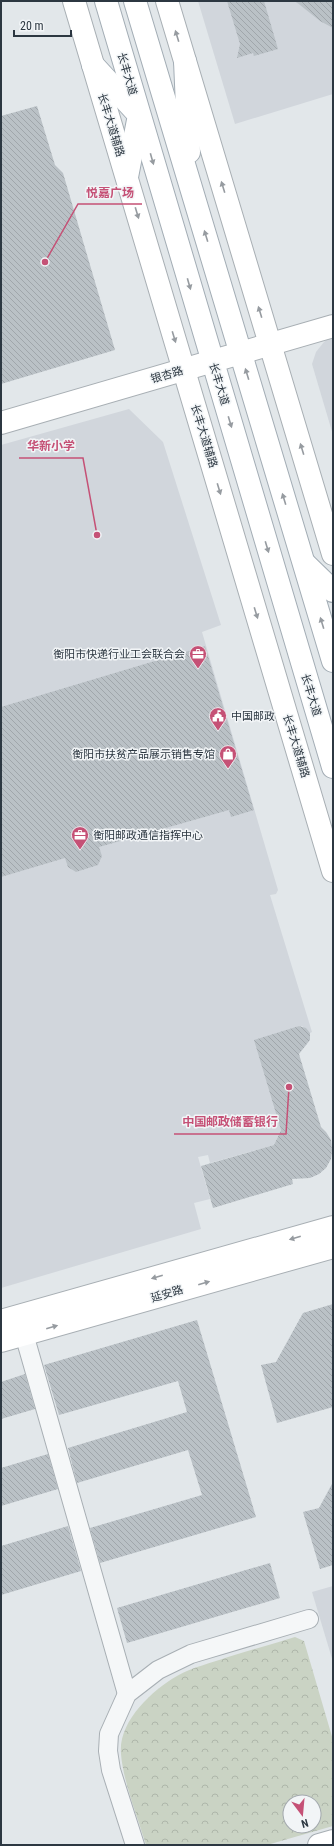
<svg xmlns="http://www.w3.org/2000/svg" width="334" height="1846" viewBox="0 0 334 1846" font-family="'Roboto Condensed','Noto Sans SC',sans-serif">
<defs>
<pattern id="park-crowns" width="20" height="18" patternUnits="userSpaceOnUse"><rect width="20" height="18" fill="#cad3c4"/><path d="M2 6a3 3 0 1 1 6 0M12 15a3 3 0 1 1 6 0" fill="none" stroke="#aeb6aa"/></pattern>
<pattern id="building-back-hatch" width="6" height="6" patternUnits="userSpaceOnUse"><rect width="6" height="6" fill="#bac1c6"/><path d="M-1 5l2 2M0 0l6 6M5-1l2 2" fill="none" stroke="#a0a6ab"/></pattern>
</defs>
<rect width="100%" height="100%" fill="#e2e7ea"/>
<g fill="#d1d6dc">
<polygon points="198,1 333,1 333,94 235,124"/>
<polygon points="333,335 333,435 312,364 316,352 324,342"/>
<polygon points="129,409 163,442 221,625 202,632 278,890 276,894 270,895 312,1032 310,1033 302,1026 299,1026 292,1029 281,1130 274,1145 210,1163 208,1155 198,1157 210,1199 194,1203 201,1229 1,1288 1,445"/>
<polygon points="333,1586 333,1662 312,1592"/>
</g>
<path fill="url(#park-crowns)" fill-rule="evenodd" d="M 295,1637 L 304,1641 L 333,1740 L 333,1826 L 267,1845 L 146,1845 C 138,1818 123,1781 121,1754 C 118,1722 151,1691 177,1676 C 193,1667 211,1663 228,1657 C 250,1650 273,1644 295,1637 ZM 290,1802 L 314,1802 L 314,1826 L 290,1826 Z"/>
<g fill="url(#building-back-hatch)">
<polygon points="227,1 264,1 278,49 254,56 253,53 237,58 240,44"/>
<polygon points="295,1 333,1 333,28 320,21"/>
<polygon points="37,106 55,165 63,173 115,350 1,384 1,116"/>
<polygon points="205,646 254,810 231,817 229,810 99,847 102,856 98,865 76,872 68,867 65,858 1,877 1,707"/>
<polygon points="299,1026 306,1028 310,1033 310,1040 299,1054 321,1127 326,1132 331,1140 332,1150 331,1159 326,1168 319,1174 310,1178 292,1179 293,1184 213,1208 201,1166 274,1145 281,1130 254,1040"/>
<polygon points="333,1304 333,1407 277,1423 261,1365 276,1362 303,1313"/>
<polygon points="197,1320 256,1517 100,1563 90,1528 202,1495 188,1450 77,1483 68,1448 187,1412 178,1381 59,1415 44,1365"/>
<polygon points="25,1374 35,1409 1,1419 1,1382"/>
<polygon points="48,1454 58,1489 1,1506 1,1468"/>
<polygon points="333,1482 333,1565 320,1569 303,1512 319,1508"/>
<polygon points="68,1526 81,1571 1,1595 1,1546"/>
<polygon points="270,1563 280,1598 127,1643 117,1608"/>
</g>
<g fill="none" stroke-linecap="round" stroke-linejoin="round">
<g stroke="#a8afb4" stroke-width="20">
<g id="street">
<polyline points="24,1334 127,1694"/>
<polyline points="135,1845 111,1770 108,1751 109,1734 127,1694 158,1670 191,1654 309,1619"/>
</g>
</g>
<g stroke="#a8afb4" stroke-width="24">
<g id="secondary">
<polyline points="74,1 333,871"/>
<polyline points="167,1 333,554"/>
<polyline points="1,423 333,326"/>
<polyline points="1,1321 333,1227"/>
<polyline points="1,1341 333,1247"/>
<polyline points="319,1845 333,1841"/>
</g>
</g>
<g stroke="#a3adb5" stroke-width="24">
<g id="primary">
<polyline points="106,1 333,767"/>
<polyline points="135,1 333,661"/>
<polyline points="185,61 189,152"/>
<polyline points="93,65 139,115 127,177"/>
<polyline points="305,564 333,591"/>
</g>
</g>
<use href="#street" stroke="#f5f7f8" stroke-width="18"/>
<use href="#secondary" stroke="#fff" stroke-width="22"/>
<use href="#primary" stroke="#fff" stroke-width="22"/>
</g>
<defs><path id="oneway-solid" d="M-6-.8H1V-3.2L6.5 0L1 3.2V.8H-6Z"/></defs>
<g fill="#969ba0">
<use href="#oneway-solid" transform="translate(177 36) rotate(-107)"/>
<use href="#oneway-solid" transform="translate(152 159) rotate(74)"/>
<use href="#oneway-solid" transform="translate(223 187) rotate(-107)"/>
<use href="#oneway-solid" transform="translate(137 213) rotate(73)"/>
<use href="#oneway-solid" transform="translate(206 236) rotate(-107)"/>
<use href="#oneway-solid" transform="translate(189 284) rotate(74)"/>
<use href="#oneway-solid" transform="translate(260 312) rotate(-107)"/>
<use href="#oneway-solid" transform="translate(174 337) rotate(73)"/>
<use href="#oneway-solid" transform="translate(247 374) rotate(-107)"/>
<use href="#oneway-solid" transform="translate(230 422) rotate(73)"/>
<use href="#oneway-solid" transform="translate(302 449) rotate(-107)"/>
<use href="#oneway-solid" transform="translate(219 489) rotate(73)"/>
<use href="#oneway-solid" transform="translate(284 499) rotate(-107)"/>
<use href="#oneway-solid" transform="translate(267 547) rotate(73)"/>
<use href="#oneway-solid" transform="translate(256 613) rotate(73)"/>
<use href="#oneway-solid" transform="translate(322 623) rotate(-107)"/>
<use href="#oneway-solid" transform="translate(295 1238) rotate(164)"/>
<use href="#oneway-solid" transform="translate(157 1277) rotate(164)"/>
<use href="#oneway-solid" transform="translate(204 1283) rotate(-16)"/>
<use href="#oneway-solid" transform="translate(52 1327) rotate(-16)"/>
</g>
<defs>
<g id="office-pin" transform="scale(0.9)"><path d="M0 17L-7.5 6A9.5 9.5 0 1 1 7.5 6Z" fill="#c55176" stroke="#f2f5f7"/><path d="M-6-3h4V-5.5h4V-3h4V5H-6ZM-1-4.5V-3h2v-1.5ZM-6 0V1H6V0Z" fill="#fff"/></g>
<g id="civic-pin" transform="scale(0.9)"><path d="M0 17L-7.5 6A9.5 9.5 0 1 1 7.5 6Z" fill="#c55176" stroke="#f2f5f7"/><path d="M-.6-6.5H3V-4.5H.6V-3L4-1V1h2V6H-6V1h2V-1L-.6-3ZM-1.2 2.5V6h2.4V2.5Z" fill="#fff"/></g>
<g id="shop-pin" transform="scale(0.9)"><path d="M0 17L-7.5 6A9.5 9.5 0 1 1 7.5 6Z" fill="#c55176" stroke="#f2f5f7"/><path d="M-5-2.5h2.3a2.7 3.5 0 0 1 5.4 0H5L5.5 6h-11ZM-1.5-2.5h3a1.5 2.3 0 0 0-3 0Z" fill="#fff"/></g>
</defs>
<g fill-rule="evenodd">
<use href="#office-pin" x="198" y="654"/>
<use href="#civic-pin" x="218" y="716"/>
<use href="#shop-pin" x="228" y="754"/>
<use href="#office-pin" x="80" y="835"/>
</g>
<g text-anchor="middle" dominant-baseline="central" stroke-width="3" stroke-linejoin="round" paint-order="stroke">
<g font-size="11" fill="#2c3741" stroke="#f2f5f7">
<text transform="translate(127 74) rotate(74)">长丰大道</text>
<text transform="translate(111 125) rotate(73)">长丰大道辅路</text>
<text transform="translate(167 375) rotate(-16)">银杏路</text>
<text transform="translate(219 384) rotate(73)">长丰大道</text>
<text transform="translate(204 436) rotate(73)">长丰大道辅路</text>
<text transform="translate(311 695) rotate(73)">长丰大道</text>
<text transform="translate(296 746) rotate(73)">长丰大道辅路</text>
<text transform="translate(167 1294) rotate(-16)">延安路</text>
</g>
<g font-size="11" fill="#2c3741" stroke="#f2f5f7" text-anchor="end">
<text x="185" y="654">衡阳市快递行业工会联合会</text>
<text x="231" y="716" text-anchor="start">中国邮政</text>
<text x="215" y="754">衡阳市扶贫产品展示销售专馆</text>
<text x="93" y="835" text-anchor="start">衡阳邮政通信指挥中心</text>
</g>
</g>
<path fill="none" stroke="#c55176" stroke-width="1.5" d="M45 262L78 204H142M97 535L83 458H19M289 1087L286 1134H174"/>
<g fill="#c55176" stroke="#f2f5f7" stroke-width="1.5">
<circle cx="45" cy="262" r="4"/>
<circle cx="97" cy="535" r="4"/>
<circle cx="289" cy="1087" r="4"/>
</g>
<g font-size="12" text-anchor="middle" font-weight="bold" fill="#c55176" stroke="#f2f5f7" stroke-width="3" stroke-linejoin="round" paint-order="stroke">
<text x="110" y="197">悦嘉广场</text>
<text x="51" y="450">华新小学</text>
<text x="230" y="1126">中国邮政储蓄银行</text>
</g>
<rect width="334" height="1846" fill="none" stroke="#2c3741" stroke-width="4"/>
<g transform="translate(302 1814) rotate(164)"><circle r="19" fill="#f2f5f7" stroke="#a3a9ae"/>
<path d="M0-3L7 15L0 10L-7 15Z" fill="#c55176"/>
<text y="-6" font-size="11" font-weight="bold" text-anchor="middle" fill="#2c3741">N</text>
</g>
<path d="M14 30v6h57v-6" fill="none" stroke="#2c3741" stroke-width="2"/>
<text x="20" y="30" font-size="12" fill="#2c3741" stroke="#f2f5f7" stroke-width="3" paint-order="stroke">20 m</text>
</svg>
